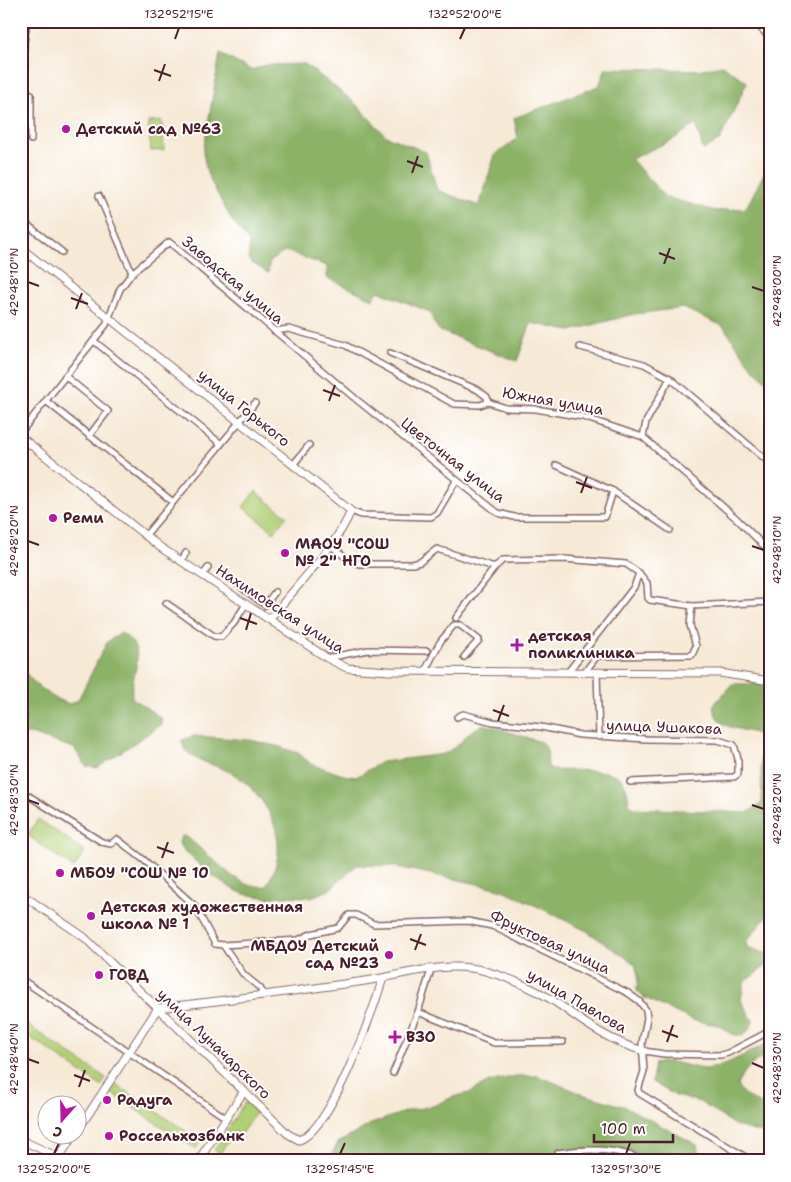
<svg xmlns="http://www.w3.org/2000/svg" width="791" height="1182" viewBox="0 0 791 1182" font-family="'Shantell Sans',sans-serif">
<rect width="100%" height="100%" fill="#fff"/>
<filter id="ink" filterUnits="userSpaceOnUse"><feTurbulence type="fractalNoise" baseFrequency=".02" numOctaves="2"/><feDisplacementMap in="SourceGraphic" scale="10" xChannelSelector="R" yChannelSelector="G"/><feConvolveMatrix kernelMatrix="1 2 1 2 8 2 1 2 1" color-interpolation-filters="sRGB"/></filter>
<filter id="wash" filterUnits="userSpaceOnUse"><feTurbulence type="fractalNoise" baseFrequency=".0096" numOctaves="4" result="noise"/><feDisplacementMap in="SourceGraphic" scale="20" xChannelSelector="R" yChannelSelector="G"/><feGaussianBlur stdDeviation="1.12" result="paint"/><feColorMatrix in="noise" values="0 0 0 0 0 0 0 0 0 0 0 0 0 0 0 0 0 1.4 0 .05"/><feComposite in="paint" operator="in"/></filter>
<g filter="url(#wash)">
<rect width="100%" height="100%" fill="#f6e9d5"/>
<g fill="#b0cf76" stroke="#7d7750">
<polygon points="162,121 164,150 151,151 148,122"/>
<polygon points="255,491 287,516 274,532 243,507"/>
<polygon points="38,819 85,851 74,868 27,835"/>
<polygon points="21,1021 106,1078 101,1086 21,1031"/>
<polygon points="115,1084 201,1141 196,1149 110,1092"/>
<polygon points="244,1103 248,1103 257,1111 240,1135 234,1132 220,1154 214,1150"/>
</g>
<g fill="#8cb267" stroke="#6b6849">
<polygon points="220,54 251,70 267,65 305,64 354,102 386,136 426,152 437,190 479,206 495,155 518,138 514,118 599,86 606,68 698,70 722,65 747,82 720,140 703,150 696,124 672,140 631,159 665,197 716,211 746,208 770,162 770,384 755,371 723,326 683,308 634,314 570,331 531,323 517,361 440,331 434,323 430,312 378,291 373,299 327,278 327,266 286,251 270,261 268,273 249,261 249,242 231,219 215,189 207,173 203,152"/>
<path d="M 121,633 C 151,651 129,674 132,698 L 161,718 L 161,725 L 97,768 L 86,766 L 74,748 L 31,734 L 21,734 L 21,665 C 29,682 53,700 70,704 L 78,700 L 107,642 Z"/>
<path d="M 732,684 L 756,684 L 770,688 L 770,912 L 746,942 L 747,947 L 768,954 L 770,963 L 744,982 L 741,1000 L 753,1021 L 750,1029 L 742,1036 L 732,1034 L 718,1025 L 692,1020 L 643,997 L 637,991 L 638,975 L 635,964 L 587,931 L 510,893 L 497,888 L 393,866 L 357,865 L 329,890 L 311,897 L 280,896 L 269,898 L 244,894 L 231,888 L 207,872 L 181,848 L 179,843 L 181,836 L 187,837 L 232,876 L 248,885 L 265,887 C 292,850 274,805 241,779 C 226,767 207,765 192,756 C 186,752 182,746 182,740 L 194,736 L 250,740 L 280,747 L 298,753 L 311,764 L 343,775 L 356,777 L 382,762 L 444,754 L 458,745 L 470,732 L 484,724 L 541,742 L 547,750 L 548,767 L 554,770 C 568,771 611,768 620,778 C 627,785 628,794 629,803 L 634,808 L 747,813 L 762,803 L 760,735 C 738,726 718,732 713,706 Z"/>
<path d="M 770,1042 L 770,1055 C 753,1060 745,1069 737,1085 C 742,1098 757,1102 770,1107 L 770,1135 L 736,1126 L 700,1102 L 676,1096 L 652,1082 L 655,1063 C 672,1058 688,1068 705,1069 C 721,1069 753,1050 770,1042 Z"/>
<polygon points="516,1076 538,1076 582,1094 626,1107 697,1145 698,1151 695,1161 328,1161 338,1143 371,1124 407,1111 433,1106 453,1097 469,1093 489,1082"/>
</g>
</g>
<g filter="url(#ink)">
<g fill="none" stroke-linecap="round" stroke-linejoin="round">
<g stroke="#866666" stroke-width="8">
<g id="street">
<polyline points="27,21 24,43 25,90 31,94 31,140"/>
<polyline points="663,21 705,25 739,21"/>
<polyline points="754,21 770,38"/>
<polyline points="769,110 770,111"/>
<polyline points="99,196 132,273"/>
<polyline points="21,220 62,252"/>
<polyline points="274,331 289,329 345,345 454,404 480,405 488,402"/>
<polyline points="94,341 221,444"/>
<polyline points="580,347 644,364 670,378 770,463"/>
<polyline points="390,353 478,390 487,397 488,402"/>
<polyline points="65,376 108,411 89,436"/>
<polyline points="46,401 173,502"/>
<polyline points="488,402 506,408 536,409 583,417 643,437 737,519 770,552"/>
<polyline points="21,432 106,325 120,289 132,273 169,242 357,400 498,513 514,517 605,517 613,491"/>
<polyline points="643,437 646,422 670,378"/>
<polyline points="293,465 309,445"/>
<polyline points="556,465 613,491 670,530"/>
<polyline points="351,511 361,515 431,517 437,513 456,481"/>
<polyline points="145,536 255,403"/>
<polyline points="330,545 349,560 359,564 412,564 420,562 437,549 491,566 496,566 503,560 564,559 626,564 639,573 647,583 648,598 650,600 692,606 770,602"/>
<polyline points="181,561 186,553"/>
<polyline points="224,574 265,605 275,592"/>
<polyline points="203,575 208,568"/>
<polyline points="166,603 214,636 221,637 234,623 246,604"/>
<polyline points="456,618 496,566"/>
<polyline points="327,658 368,650 427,651"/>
<polyline points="425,671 440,642 454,625 460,625 479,640 464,657"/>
<polyline points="568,672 634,587 639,573"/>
<polyline points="584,673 597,656 692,655 696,646 690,625 692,606"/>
<polyline points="597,673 599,737"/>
<polyline points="457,717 463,714 493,722 541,727 580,735 646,739 718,740 734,745 738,759 738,774 734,777 630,782"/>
<polyline points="21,791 102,842 111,844 117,839 144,860 195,906 215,944 223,945 244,975 260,988 264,995"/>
<polyline points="21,904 26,898"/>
<polyline points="223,945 298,940 311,934 338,928 349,915 356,915 374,924 468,921 492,926 628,993 639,1001 646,1010 647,1018 642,1043 644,1071 638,1090 639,1093 752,1161"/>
<polyline points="431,970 418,1012 494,1043 563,1042"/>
<polyline points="21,979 226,1118"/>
<polyline points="644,1051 664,1054 721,1055 728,1053 770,1031"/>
<polyline points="393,1073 418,1012"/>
<path d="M 558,1153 C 585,1148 619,1148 644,1161"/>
</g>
</g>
<g stroke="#866666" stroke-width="9">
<g id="secondary">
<path d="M 21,248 L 351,511 C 336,547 295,587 270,619"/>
<polyline points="21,437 160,547 327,658 347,668 389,671 720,673 770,681"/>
<path d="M 21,894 L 84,937 L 288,1134 L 299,1140 C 331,1130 373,1011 383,978"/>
<path d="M 78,1130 L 158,1008 C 227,1000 296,991 365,981 C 404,975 446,960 485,971 C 512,978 542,992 564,1008 C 588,1026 614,1043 644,1051"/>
<polyline points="21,1140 67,1161"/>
<polyline points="58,1159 74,1134"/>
<polyline points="198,1161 244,1091"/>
</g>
</g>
<use href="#street" stroke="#fff" stroke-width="5"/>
<use href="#secondary" stroke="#fff" stroke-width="7"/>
</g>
</g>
<path fill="none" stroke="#4a1f2b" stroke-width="2" d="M 175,39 L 179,28M 460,39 L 465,28M 154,70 L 171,76M 159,81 L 165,64M 407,161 L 423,167M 412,173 L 418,156M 659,253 L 675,259M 664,264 L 670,248M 28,282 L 39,286M 752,287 L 764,291M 71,298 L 88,304M 76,309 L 82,293M 323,390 L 340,396M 329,401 L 335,385M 576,482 L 592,488M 581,493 L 587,477M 28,541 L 39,545M 752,546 L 764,550M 240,618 L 257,624M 246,630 L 251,613M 493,710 L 509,716M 498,721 L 504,705M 28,800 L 39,804M 752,805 L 764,809M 157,847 L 174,853M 162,858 L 168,842M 410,939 L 426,945M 415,950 L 421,934M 662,1031 L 678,1037M 667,1042 L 673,1025M 28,1059 L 39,1063M 752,1063 L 764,1068M 74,1075 L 90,1081M 79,1087 L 85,1070M 54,1154 L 59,1143M 340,1154 L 345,1143M 626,1154 L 630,1143"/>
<g fill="#b5179e" stroke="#fff" stroke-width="2">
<circle cx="66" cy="129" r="5"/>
<circle cx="53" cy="518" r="5"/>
<circle cx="285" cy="553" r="5"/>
<path d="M514.5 637.5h5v5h5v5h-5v5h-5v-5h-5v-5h5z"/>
<circle cx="60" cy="873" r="5"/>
<circle cx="91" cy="916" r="5"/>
<circle cx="389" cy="955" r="5"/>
<circle cx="99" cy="975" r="5"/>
<path d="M392.5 1029.5h5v5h5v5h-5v5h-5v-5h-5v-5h5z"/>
<circle cx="107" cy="1100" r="5"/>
<circle cx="109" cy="1136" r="5"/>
</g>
<g text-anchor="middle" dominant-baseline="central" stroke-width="4" stroke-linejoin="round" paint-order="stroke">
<g font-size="15" font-weight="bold" fill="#4a1f2b" stroke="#fff" text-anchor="start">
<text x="76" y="129">Детский сад №63</text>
<text x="63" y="518">Реми</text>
<text x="295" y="544">МАОУ "СОШ<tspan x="295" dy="17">№ 2" НГО</tspan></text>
<text x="528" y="636">детская<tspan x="528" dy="17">поликлиника</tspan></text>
<text x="70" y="873">МБОУ "СОШ № 10</text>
<text x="101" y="907">Детская художественная<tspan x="101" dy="17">школа № 1</tspan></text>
<text x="379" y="946" text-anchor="end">МБДОУ Детский<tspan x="379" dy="17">сад №23</tspan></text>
<text x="109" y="975">ГОВД</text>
<text x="406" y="1037">ВЗО</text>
<text x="117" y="1100">Радуга</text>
<text x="119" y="1136">Россельхозбанк</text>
</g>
<g font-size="15" fill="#4a1f2b" stroke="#fff">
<text transform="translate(233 280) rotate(40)">Заводская улица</text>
<text transform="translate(553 401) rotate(10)">Южная улица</text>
<text transform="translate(244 408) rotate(39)">улица Горького</text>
<text transform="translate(453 460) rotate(38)">Цветочная улица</text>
<text transform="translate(280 609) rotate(33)">Нахимовская улица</text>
<text transform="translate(664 727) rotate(2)">улица Ушакова</text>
<text transform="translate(550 942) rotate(25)">Фруктовая улица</text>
<text transform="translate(577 1001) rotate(30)">улица Павлова</text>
<text transform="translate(214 1044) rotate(44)">улица Луначарского</text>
</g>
</g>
<rect width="791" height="1182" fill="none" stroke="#fff" stroke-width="55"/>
<g transform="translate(62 1120) rotate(200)"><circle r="24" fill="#ffffff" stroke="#b7a5aa"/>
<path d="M0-4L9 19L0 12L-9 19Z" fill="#b5179e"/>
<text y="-8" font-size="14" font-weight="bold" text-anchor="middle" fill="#4a1f2b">С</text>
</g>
<path d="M594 1134v8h79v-8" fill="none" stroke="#4a1f2b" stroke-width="2.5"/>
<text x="601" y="1134" font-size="15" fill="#4a1f2b" stroke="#ffffff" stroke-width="4" paint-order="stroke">100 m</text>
<rect x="28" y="28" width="736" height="1126" fill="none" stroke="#4a1f2b" stroke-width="2"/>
<g font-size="12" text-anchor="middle" fill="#4a1f2b">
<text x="179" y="18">132°52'15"E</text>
<text x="465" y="18">132°52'00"E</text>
<text transform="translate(14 282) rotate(-90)" y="4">42°48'10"N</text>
<text transform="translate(777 291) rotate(-90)" y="4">42°48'00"N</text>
<text transform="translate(14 541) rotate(-90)" y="4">42°48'20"N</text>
<text transform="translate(777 550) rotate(-90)" y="4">42°48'10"N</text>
<text transform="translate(14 800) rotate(-90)" y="4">42°48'30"N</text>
<text transform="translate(777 809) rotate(-90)" y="4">42°48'20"N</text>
<text transform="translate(14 1059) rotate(-90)" y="4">42°48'40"N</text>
<text transform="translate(777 1068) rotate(-90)" y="4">42°48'30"N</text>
<text x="54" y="1173">132°52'00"E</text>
<text x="340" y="1173">132°51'45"E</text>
<text x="626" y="1173">132°51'30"E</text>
</g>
</svg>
